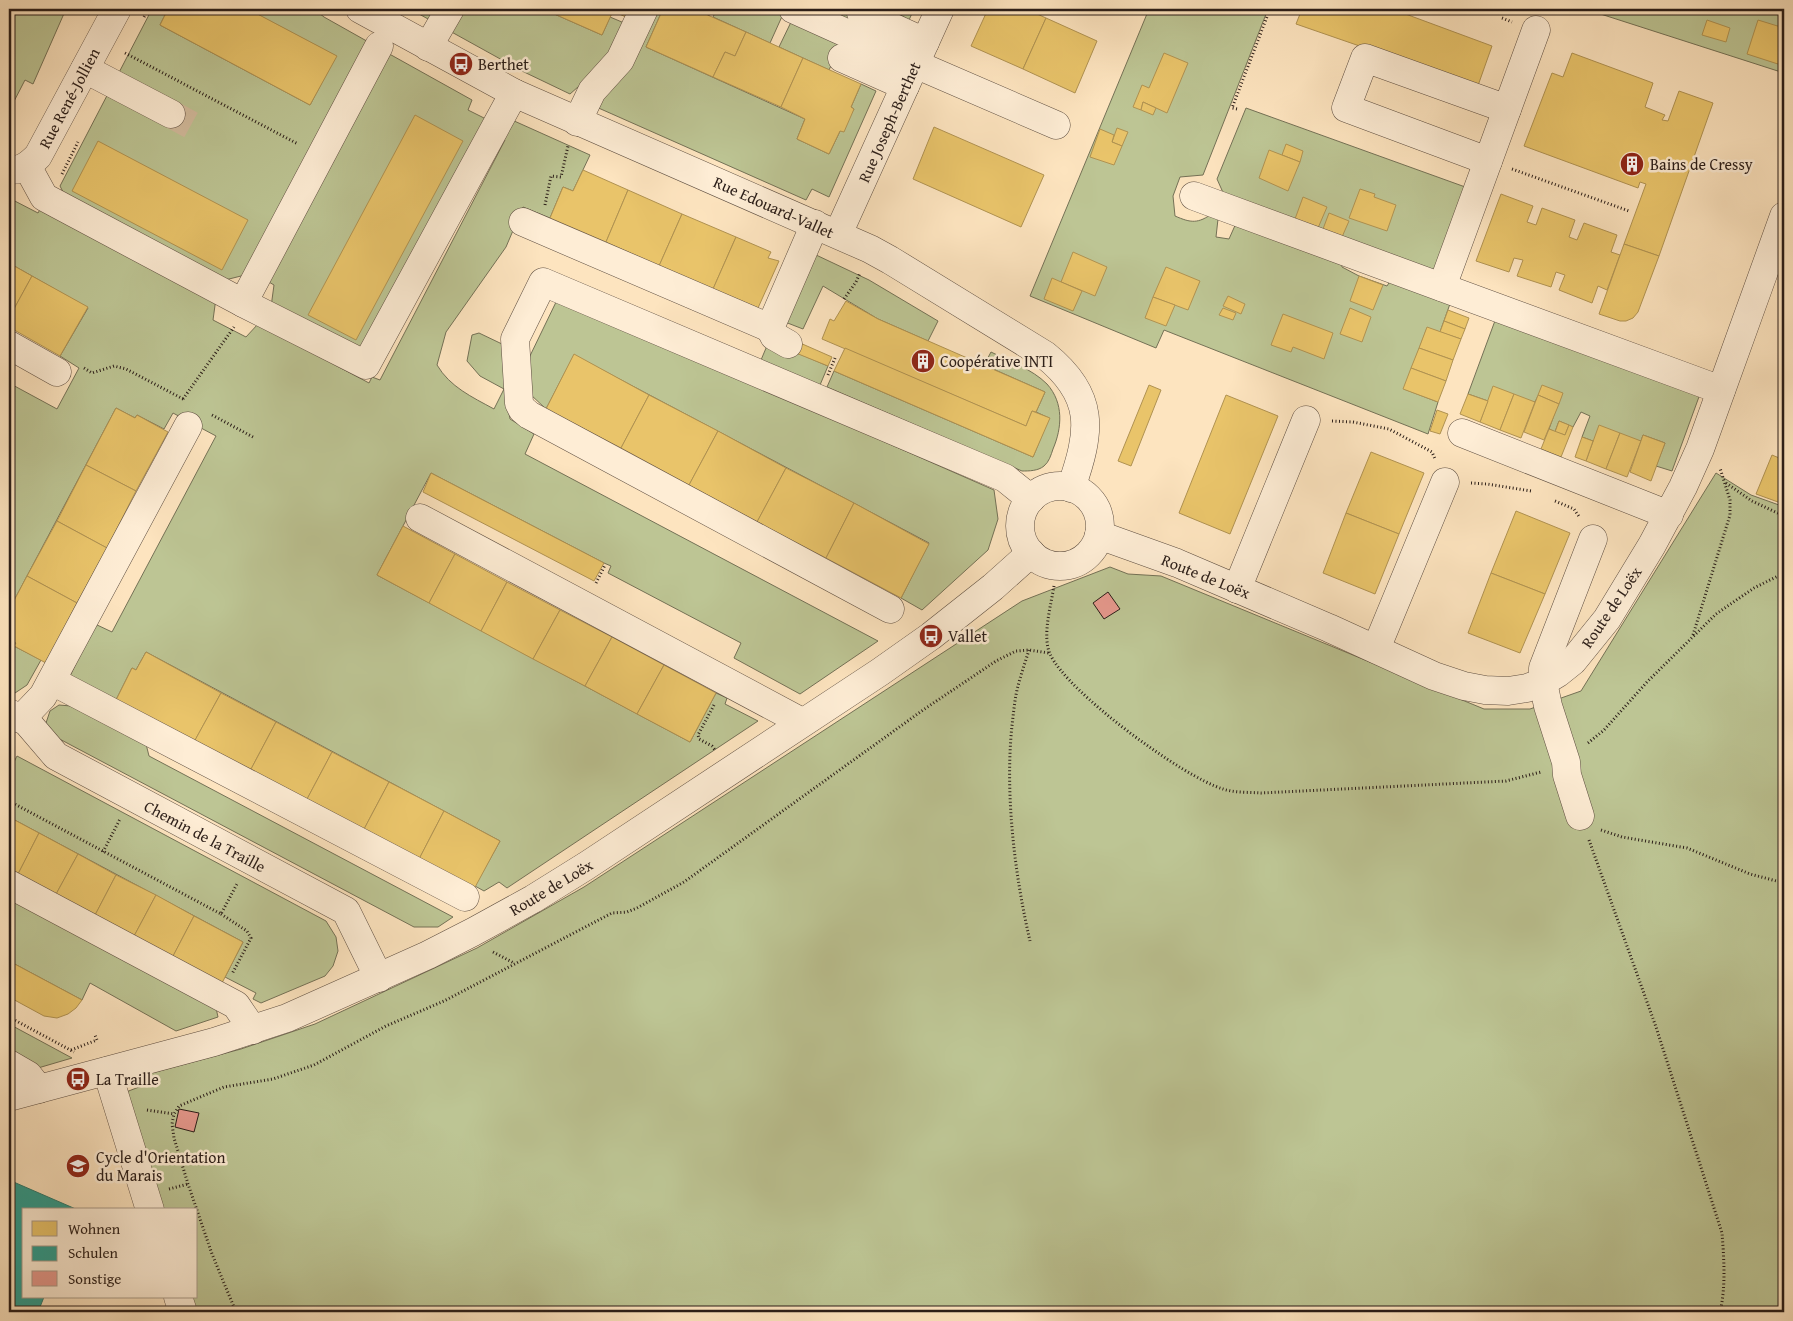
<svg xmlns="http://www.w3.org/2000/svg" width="1793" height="1321" viewBox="0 0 1793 1321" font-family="'Gentium Book Plus',serif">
<rect width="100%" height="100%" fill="#fde4bf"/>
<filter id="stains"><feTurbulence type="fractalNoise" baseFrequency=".004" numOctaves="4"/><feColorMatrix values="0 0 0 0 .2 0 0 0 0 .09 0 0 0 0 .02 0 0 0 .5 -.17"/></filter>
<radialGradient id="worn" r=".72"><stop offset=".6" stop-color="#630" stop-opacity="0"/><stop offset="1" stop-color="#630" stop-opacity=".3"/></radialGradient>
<g fill="#bdc594" stroke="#747156">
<polygon points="9,9 66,9 33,84 25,80 9,111"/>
<polygon points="152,9 168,9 160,25 310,105 336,56 247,9 314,9 324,17 372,44 249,274 221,281 66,198 60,186"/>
<polygon points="410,9 543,9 602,35 610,17 629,25 604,64 570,94 522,71"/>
<polygon points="653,9 663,9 646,47 805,119 797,139 829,154 840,131 854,109 851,107 861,84 876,91 829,197 812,189 806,200 594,106"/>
<polygon points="717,9 776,9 784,12 770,43 713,17"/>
<polygon points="817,9 857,9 850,23"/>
<polygon points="895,9 914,9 909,20 894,11"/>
<path d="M 1149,9 L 1268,9 L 1203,175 L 1180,177 L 1173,196 L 1175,216 C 1191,223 1198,224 1213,213 L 1218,219 L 1216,237 L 1229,239 L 1237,221 L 1341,260 L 1342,267 L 1359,276 L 1387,286 L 1392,278 L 1451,301 L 1440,332 L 1427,328 L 1404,389 L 1438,402 L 1428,434 L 1164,330 L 1156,348 L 1030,296 Z"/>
<polygon points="1585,9 1784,9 1784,73"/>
<polygon points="792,20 842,42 829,70 779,47"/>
<polygon points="384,51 472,100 468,110 490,121 363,355 271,307 274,285 262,278"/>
<polygon points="1246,108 1468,188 1435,275 1225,197 1217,179"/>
<path d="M 512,120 L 590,155 L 573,191 L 563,187 L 550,218 L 523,207 L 506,247 L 446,332 L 437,365 C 450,387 472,397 494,409 L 504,389 L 480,376 L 467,361 L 472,335 L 479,333 L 502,344 L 505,389 L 510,419 L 534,434 L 525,454 L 878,641 L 800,694 L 734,658 L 741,643 L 608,573 L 611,566 L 604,563 L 431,473 L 377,575 L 690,742 L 716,693 L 727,698 L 725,704 L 758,721 L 507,888 L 499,882 L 484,891 L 475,886 L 500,841 L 146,652 L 136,670 L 132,668 L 116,700 L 70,676 L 95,624 L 112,632 L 216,436 L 173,413 L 164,429 L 137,415 L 135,418 L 116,408 L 9,610 L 9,383 L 57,409 L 79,368 L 60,356 L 88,308 L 9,263 L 9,198 L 38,213 L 42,206 L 216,298 L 213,320 L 246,337 L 258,324 L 369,383 L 372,377 L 380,380 L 505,140 L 499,136 Z"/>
<polygon points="814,254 869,280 938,321 928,341 878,319 823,286 803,329 785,322"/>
<polygon points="558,298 994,490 998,519 988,550 922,610 901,598 929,543 574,355 546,409 530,394 528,360"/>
<polygon points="1496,318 1700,394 1672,471 1656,466 1665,443 1643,435 1641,441 1593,441 1582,437 1590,416 1581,412 1573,427 1559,421 1555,432 1549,429 1558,404 1538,396 1535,402 1488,401 1468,394"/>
<polygon points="769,341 828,366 820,385 761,360"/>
<path d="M 991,352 C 1009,361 1032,369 1047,384 C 1064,403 1062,428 1053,449 C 1051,455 1049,462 1044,466 C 1038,471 1029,471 1022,471 L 827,387 L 834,371 L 1033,457 L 1049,418 L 1036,412 L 1045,392 L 984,365 Z"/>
<polygon points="1716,473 1751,495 1779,505 1784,492 1784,1312 192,1312 188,1297 196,1297 196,1210 161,1210 126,1092 147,1084 144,1075 241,1049 315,1024 477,948 584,887 1022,601 1110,567 1128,574 1161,576 1484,709 1530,709 1581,691"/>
<polygon points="9,639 16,643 14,646 41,660 27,685 9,697"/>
<polygon points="59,705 71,706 146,744 149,756 453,917 438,927 414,927 52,735 46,723 50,711"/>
<polygon points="17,756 326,921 336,937 338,951 333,966 325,976 261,1003 253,999 256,993 225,977 243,942 9,817 9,772"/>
<polygon points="9,898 216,1008 218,1017 176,1031 90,983 82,1000 9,961"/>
<polygon points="9,1024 72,1058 38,1068 9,1053"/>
</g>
<g fill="#e9c46a" stroke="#b09251">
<polygon points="168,9 248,9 337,56 310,105 160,25"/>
<polygon points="543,9 614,9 602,35"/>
<polygon points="614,9 636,9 626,17 612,11"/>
<polygon points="663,9 694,9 746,32 735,56 725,52 713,77 646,47"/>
<polygon points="988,9 1026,9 1046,18 1023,69 971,46"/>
<polygon points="1302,9 1376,9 1388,14 1392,9 1492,46 1475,94 1374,51 1296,24"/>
<polygon points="1046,18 1097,41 1075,93 1023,69"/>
<polygon points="1707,20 1730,28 1726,42 1702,35"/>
<polygon points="1758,20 1784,28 1784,66 1747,54"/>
<polygon points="746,32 803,58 781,107 713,77 725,52 735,56"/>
<polygon points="1164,53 1188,63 1167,113 1143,102 1141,110 1133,107 1142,85 1149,88"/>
<polygon points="1572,53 1653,83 1645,107 1665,115 1662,120 1668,121 1679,91 1713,103 1659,256 1624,244 1646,184 1640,182 1638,188 1524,146 1552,73 1563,77"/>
<polygon points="803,58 861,84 851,107 854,109 844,132 840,131 829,154 797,139 805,119 781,107"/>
<polygon points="1143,102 1156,108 1153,115 1141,110"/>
<polygon points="415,115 463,141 356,340 308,315"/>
<polygon points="934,127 1044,175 1021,227 913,179"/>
<polygon points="1117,128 1128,132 1122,146 1112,142"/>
<polygon points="1100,129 1114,135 1112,142 1122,146 1114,165 1090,157"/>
<polygon points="98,141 248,220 222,270 72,191"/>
<polygon points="1286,144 1303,151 1300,162 1282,155"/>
<polygon points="1269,150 1300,162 1288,191 1259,178"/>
<polygon points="583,170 628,190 606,242 550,218 563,187 573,191"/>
<polygon points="1360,189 1375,194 1374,197 1396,205 1387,231 1349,218"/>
<polygon points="628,190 682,214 659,266 606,242"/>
<polygon points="1501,194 1533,206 1527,222 1536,225 1542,208 1575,220 1569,237 1577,240 1584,223 1617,235 1611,252 1620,255 1607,290 1598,286 1592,303 1559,290 1565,275 1556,272 1551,287 1517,276 1523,260 1514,258 1509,272 1476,261"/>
<polygon points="1303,197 1327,207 1318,228 1295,219"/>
<polygon points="1329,213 1349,221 1342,237 1323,229"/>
<polygon points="682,214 736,237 713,289 659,266"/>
<polygon points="736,237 771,252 768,258 779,261 758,308 713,289"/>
<polygon points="1624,244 1659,256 1638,312 1633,318 1626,321 1620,321 1599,314"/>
<polygon points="1073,252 1107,267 1095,296 1061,282"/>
<polygon points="9,263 32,276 9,318"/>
<polygon points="1166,267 1200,281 1188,310 1153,297"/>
<polygon points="32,276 88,307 60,356 9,327 9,318"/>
<polygon points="1359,276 1383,285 1373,310 1350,301"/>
<polygon points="1052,278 1082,291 1073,311 1044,299"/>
<polygon points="1228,296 1245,304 1241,314 1223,306"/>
<polygon points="1153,297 1175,305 1166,326 1145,318"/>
<polygon points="846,301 878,319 1045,392 1036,412 1032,411 1026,426 822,339 830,319 834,321"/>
<polygon points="1223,308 1236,313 1233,320 1219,315"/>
<polygon points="1350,308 1371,317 1362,342 1340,334"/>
<polygon points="1448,310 1469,318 1465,329 1444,321"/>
<polygon points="1283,314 1333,333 1324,359 1293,347 1291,352 1271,345"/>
<polygon points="1444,321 1465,329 1461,339 1440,332"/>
<polygon points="1427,327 1461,339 1453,360 1419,348"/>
<polygon points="791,339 832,357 828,366 786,349"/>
<polygon points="845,348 1026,426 1032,411 1050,418 1033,457 834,371"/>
<polygon points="1419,348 1453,360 1446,381 1411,368"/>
<polygon points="574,354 649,395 621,448 546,409"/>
<polygon points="1411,368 1446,381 1438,402 1403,389"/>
<polygon points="1149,385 1161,390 1131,466 1118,461"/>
<polygon points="1542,385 1563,393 1559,404 1538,395"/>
<polygon points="1493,386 1514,394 1500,430 1480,422"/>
<polygon points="1468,394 1488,401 1480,422 1460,414"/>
<polygon points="1514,394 1535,402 1521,438 1500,430"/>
<polygon points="649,395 718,431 689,485 621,448"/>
<polygon points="1226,395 1278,416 1230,534 1179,513"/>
<polygon points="1538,395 1559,404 1544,440 1524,432"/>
<polygon points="116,408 135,418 137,415 168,432 136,491 86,465"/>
<polygon points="1437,410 1448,414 1440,434 1430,431"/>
<polygon points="1559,421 1569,425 1565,435 1555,432"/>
<polygon points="1569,425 1573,427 1561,457 1541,449 1549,429 1565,435"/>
<polygon points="1599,425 1620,433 1606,469 1586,461"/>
<polygon points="718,431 786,468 757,522 689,485"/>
<polygon points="1620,433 1641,441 1627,477 1606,469"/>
<polygon points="1643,435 1665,443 1651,481 1630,472"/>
<polygon points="1582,437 1593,441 1586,461 1575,457"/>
<polygon points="1371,452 1424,473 1399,534 1346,513"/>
<polygon points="1772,455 1784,460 1784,485 1778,502 1756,494"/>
<polygon points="86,465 136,491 107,548 57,521"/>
<polygon points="786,468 854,503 826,558 757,522"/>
<polygon points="431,473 604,563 594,581 423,492"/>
<polygon points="854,503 929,544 901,598 826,558"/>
<polygon points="1516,511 1570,533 1545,594 1491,573"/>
<polygon points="1346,513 1399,534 1375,594 1323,573"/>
<polygon points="57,521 107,548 77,603 27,576"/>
<polygon points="403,526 455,554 429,603 377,575"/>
<polygon points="455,554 507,582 481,631 429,603"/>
<polygon points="1491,573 1545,594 1520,653 1468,633"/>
<polygon points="27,576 77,603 46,663 14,646 16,643 9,639 9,610"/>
<polygon points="507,582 560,610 533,659 481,631"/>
<polygon points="560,610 612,637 585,686 533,659"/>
<polygon points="612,637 664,665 637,714 585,686"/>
<polygon points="146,652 221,693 194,742 116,700 132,668 136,670"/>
<polygon points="664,665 716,693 690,742 637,714"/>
<polygon points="221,693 276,722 250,771 194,742"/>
<polygon points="276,722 332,752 306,801 250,771"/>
<polygon points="332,752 389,782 363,831 306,801"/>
<polygon points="389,782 444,811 418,861 363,831"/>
<polygon points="444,811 500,841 473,891 418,861"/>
<polygon points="9,817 39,833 17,876 9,871"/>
<polygon points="39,833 78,854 55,896 17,876"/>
<polygon points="78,854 116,875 94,917 55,896"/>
<polygon points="116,875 156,895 133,938 94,917"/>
<polygon points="156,895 194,916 172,958 133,938"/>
<polygon points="194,916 243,942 221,985 172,958"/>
<polygon points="9,961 82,1000 76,1008 68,1014 57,1018 44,1016 9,997"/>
<polygon points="9,997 13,1000 9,1008"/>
</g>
<polygon fill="#2a9d8f" stroke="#2a776b" points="9,1180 78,1210 24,1210 24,1297 44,1297 38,1312 9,1312"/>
<g fill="#e7998e" stroke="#2a1d18">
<polygon points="1108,592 1120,609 1104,619 1093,603"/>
<polygon points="179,1109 199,1113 194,1132 175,1127"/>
</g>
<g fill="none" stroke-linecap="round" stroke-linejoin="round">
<polyline stroke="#d3bc9e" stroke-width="28" stroke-dasharray="28 14" stroke-linecap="butt" points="171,114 191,125"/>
<g stroke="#5f4f42" stroke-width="29">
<g id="minor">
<path d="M 360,9 L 514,93 L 870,249 L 890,260 L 1045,355 C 1096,396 1091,431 1071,488"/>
<polyline points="793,9 915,64 1056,125"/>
<polyline points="861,13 925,42"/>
<polyline points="428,47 450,9"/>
<polyline points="842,58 905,86"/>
<polyline points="85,69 171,114"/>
<polyline points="577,122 592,91 620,60 644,9"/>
<polyline points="1488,161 1346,108 1365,58 1507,109"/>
<polyline points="27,166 44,197 243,303 366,365 514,93"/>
<path d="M 9,169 C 21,172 30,164 38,156 L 117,9"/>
<polyline points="1194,196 1721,390"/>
<polyline points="523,222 770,328 815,224"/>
<polyline points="838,234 940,9"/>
<polyline points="1442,287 1536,30"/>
<polyline points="243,303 379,46"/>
<polyline points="770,328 774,336 788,344"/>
<polyline points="9,345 57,372"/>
<polyline points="1462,433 1669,515"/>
<circle cx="1060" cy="526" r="40"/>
<polyline points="420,518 802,722"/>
<polyline points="1099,535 1177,563 1329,628 1434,676 1464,686 1485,690 1508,691 1527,688 1543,682 1558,673 1573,661 1607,619 1652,545 1683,487 1700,449 1784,216"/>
<polyline points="1237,589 1306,420"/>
<polyline points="890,609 529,415 522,409 519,403 515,339 543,282 1005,478 1031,499"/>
<polyline points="1376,649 1445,482"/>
<polyline points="52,681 465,897"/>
<polyline points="9,713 26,721 56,756 346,911 379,978"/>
<polyline points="21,719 43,696 188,426"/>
<polyline points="1580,816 1567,775 1566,762 1548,706 1543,682 1543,668 1593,539"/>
<polyline points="9,884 236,1005 253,1030"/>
<polyline points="9,1064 28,1075 39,1089"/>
<polyline points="107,1071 150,1210"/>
<polyline points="9,1097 214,1042 287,1018 428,955 473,932 533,899 586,866 880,672 931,636 993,587 1031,553"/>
<polyline points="178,1297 183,1312"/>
</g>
</g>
<g stroke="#2a1d18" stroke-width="3" stroke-dasharray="1 2.5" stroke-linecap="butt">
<polyline points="708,15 710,9"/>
<polyline points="144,17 148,9"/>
<polyline points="1502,18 1512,22"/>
<polyline points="125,53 298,144"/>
<polyline points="1237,109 1232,108 1270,9"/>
<polyline points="1512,169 1629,211"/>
<polyline points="62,174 78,142"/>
<polyline points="545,205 551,176 561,177 568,146"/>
<polyline points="844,299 856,282 860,273"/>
<polyline points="84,368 92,373 114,366 126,369 185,400"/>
<polyline points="828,375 835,358"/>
<polyline points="183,399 234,327"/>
<polyline points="212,415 253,437"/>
<polyline points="1332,421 1353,422 1389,429 1432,452 1435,459"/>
<polyline points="1471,483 1487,484 1531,491"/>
<polyline points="1726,483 1752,501 1784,516"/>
<polyline points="1555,501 1574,509 1580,518"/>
<polyline points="596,583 605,565"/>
<path d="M 1054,586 C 1051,605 1042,636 1050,654 C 1067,692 1183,777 1223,789 C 1235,793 1249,792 1261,793 L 1506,781 L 1541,772"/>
<polyline points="1693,635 1730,515 1730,500 1720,468"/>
<path d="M 1029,650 C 1025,663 1020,677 1017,690 C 1015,699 1014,708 1013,717 C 1004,787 1014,872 1030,941"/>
<polyline points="714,705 698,735 699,739 712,746 715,750"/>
<polyline points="1588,743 1604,730 1647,682 1716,614 1754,588 1784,573"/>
<polyline points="9,801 221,914 238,882"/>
<polyline points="1601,830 1622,837 1687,848 1750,874 1784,883"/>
<path d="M 1589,840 L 1656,1027 L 1722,1233 C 1724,1259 1726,1287 1720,1312"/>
<polyline points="103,852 120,819"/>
<polyline points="221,914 247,931 251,938 232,974"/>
<polyline points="493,952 514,963"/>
<polyline points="9,1017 74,1052"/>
<polyline points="71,1050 97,1040 95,1035"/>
<polyline points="147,1110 174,1114"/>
<polyline points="169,1189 188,1184"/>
<polyline points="236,1312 212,1254 188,1184 174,1138 172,1124 174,1114 179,1106 224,1087 273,1079 314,1065 386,1026 444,1001 612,913 627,912 637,908 684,882 923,710 996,661 1016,651 1029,650 1049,653"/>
</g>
<use href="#minor" stroke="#feedd5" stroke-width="28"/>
</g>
<defs>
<g id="bus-disc" transform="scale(1.25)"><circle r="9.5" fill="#8f2418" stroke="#feedd5"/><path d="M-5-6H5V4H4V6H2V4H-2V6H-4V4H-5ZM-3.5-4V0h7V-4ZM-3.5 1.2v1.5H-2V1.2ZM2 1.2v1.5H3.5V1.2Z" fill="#fff"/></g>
<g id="building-disc" transform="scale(1.25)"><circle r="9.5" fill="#8f2418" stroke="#feedd5"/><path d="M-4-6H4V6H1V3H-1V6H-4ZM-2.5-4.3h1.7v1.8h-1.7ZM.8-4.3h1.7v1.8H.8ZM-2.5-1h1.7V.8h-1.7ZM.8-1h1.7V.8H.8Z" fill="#fff"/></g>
<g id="school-disc" transform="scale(1.25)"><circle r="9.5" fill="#8f2418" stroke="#feedd5"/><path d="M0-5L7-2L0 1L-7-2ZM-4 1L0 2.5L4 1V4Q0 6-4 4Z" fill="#fff"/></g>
</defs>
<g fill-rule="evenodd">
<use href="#bus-disc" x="461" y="64"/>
<use href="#building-disc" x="1632" y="164"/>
<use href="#building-disc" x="923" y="361"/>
<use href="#bus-disc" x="931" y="636"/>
<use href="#bus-disc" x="78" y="1079"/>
<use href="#school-disc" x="78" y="1166"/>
</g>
<g text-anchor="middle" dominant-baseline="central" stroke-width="5" stroke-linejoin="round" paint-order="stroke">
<g font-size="16" fill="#2a1d18" stroke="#feedd5" text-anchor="start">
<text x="478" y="64">Berthet</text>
<text x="1650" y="164">Bains de Cressy</text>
<text x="940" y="361">Coopérative INTI</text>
<text x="948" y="636">Vallet</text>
<text x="96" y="1079">La Traille</text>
<text x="96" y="1157">Cycle d'Orientation<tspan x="96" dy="18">du Marais</tspan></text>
</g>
<g font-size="16" fill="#2a1d18" stroke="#feedd5">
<text transform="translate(69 98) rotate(-62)">Rue René-Jollien</text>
<text transform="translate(889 122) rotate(-66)">Rue Joseph-Berthet</text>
<text transform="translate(774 207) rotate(24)">Rue Edouard-Vallet</text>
<text transform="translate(1206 576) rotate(22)">Route de Loëx</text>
<text transform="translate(1611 607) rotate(-56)">Route de Loëx</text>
<text transform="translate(205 836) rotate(28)">Chemin de la Traille</text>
<text transform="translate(551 887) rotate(-31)">Route de Loëx</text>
</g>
</g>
<rect width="1793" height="1321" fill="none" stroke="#fde4bf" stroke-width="30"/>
<rect x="10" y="10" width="1773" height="1301" fill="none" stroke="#2a1d18" stroke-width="2.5"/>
<rect x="15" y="15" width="1763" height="1291" fill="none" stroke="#2a1d18"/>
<rect x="22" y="1208" width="175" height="90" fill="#feedd5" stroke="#a99a89"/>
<rect x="32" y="1221" width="25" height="15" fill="#e9c46a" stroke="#a99a89"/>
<text x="68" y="1234" font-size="15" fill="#2a1d18">Wohnen</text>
<rect x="32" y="1246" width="25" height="15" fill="#2a9d8f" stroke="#a99a89"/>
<text x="68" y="1258" font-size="15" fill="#2a1d18">Schulen</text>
<rect x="32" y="1271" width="25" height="15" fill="#e7998e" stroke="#a99a89"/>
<text x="68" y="1284" font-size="15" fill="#2a1d18">Sonstige</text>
<rect width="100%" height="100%" filter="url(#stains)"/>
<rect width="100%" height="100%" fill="url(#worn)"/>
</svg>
